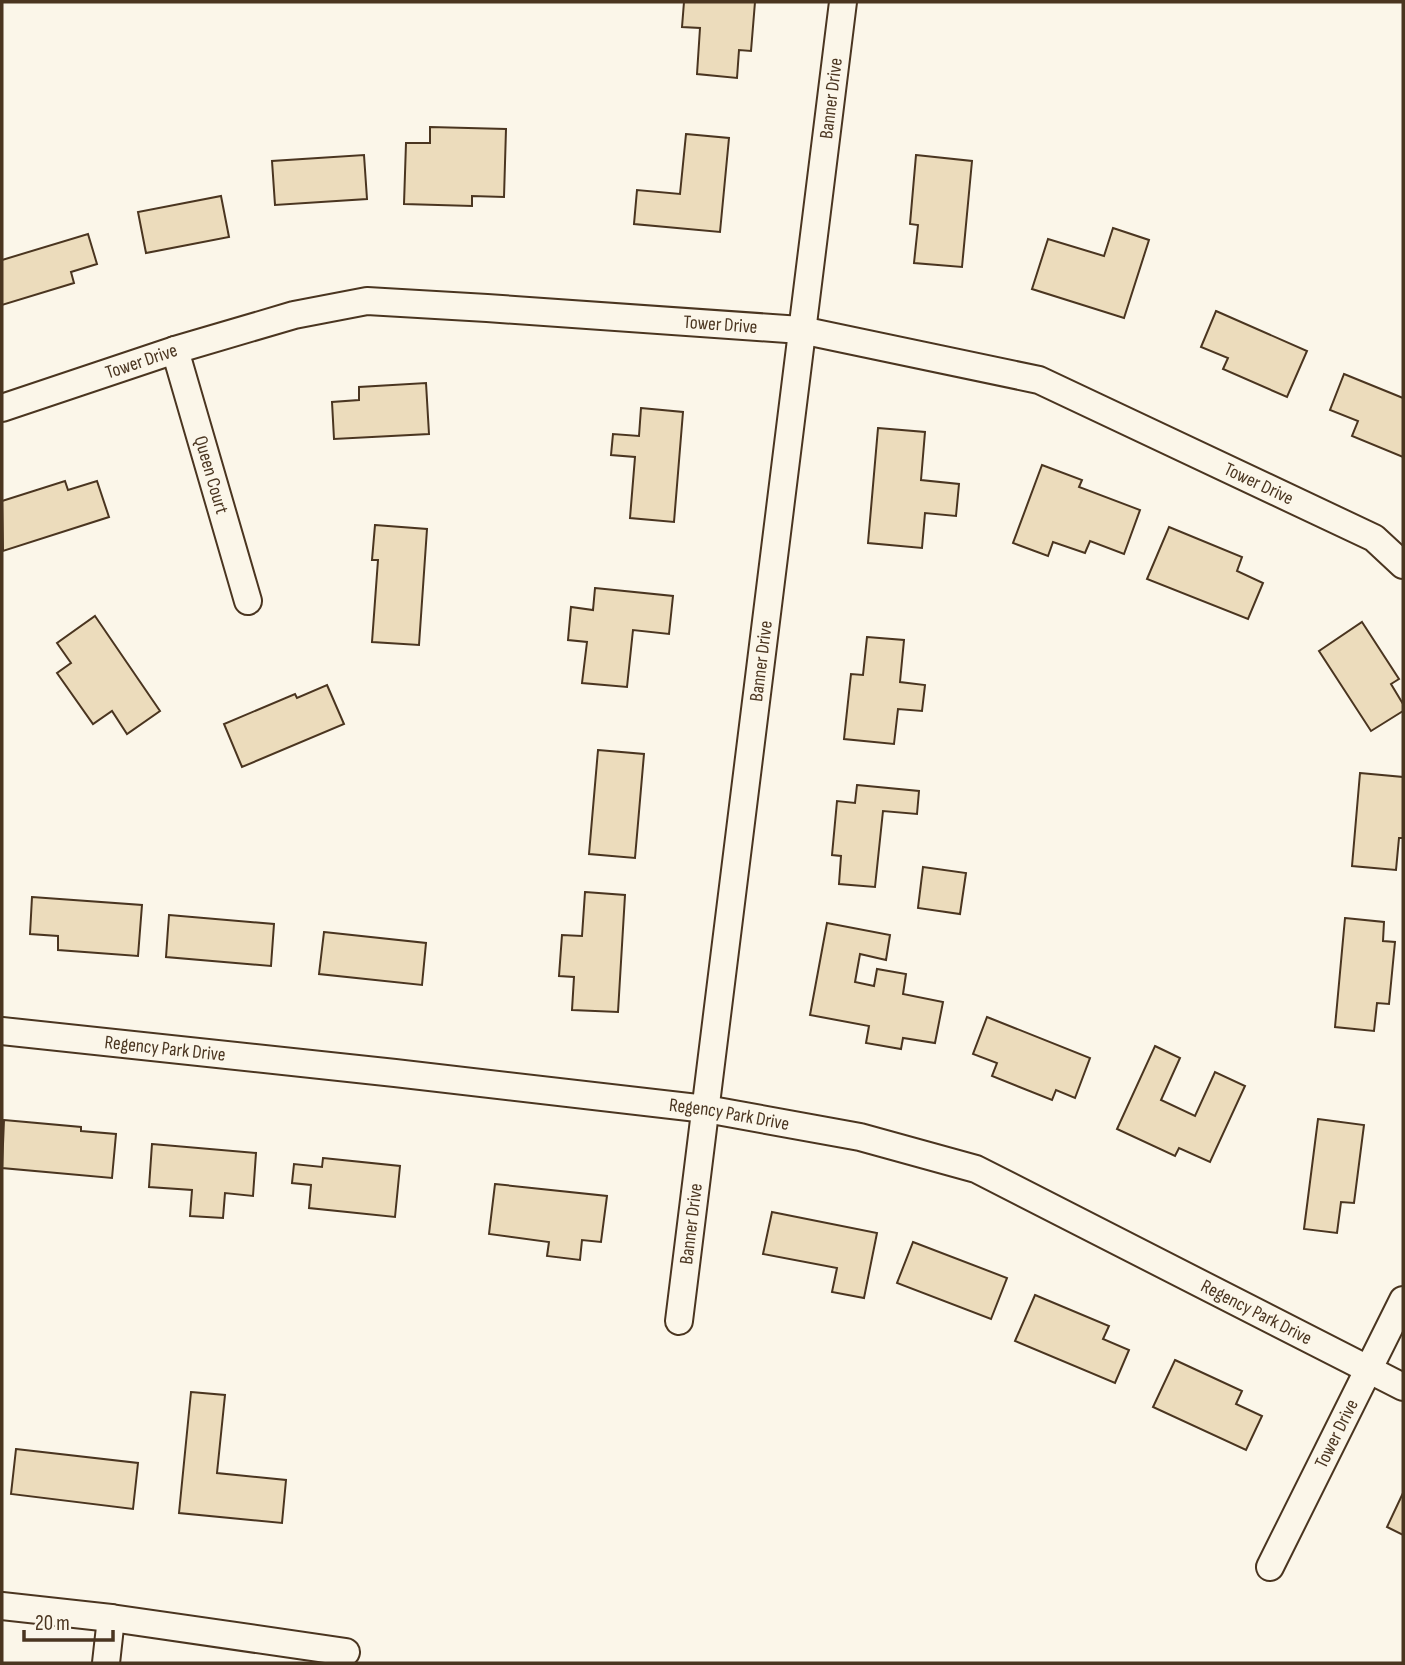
<svg xmlns="http://www.w3.org/2000/svg" width="1405" height="1665" viewBox="0 0 1405 1665" font-family="'Sofia Sans Condensed',sans-serif">
<rect width="100%" height="100%" fill="#fbf6e9"/>
<g fill="#ecdcbc" stroke="#4a3520" stroke-width="2">
<polygon points="684,2 755,2 751,51 739,50 737,78 697,74 700,28 682,27"/>
<polygon points="430,127 506,129 504,197 472,196 472,206 404,204 406,143 430,143"/>
<polygon points="686,134 729,138 720,232 634,224 637,190 680,194"/>
<polygon points="364,155 367,199 275,205 272,161"/>
<polygon points="916,155 972,161 962,267 914,263 918,225 910,224"/>
<polygon points="221,196 229,237 146,253 138,212"/>
<polygon points="1113,228 1149,240 1124,318 1032,289 1048,239 1104,256"/>
<polygon points="88,234 97,264 71,272 74,283 2,305 2,260"/>
<polygon points="1216,311 1307,351 1287,397 1223,369 1228,358 1201,347"/>
<polygon points="1344,374 1403,398 1403,457 1352,436 1358,421 1330,410"/>
<polygon points="426,383 429,434 334,439 332,402 359,400 359,387"/>
<polygon points="641,408 683,412 674,522 630,518 635,457 611,455 613,434 639,436"/>
<polygon points="878,428 925,432 921,480 959,484 956,516 925,513 922,548 868,543"/>
<polygon points="1042,465 1082,480 1079,487 1140,510 1124,554 1090,541 1085,553 1053,542 1048,556 1013,543"/>
<polygon points="65,481 68,490 97,481 109,517 3,551 2,501"/>
<polygon points="375,525 427,529 419,645 372,642 378,560 372,560"/>
<polygon points="1169,527 1242,557 1237,571 1263,583 1248,619 1147,579"/>
<polygon points="595,588 673,596 669,634 633,630 627,687 582,683 587,642 568,640 571,607 593,610"/>
<polygon points="95,616 160,711 127,734 112,711 93,724 57,673 71,663 57,643"/>
<polygon points="1362,622 1399,679 1391,684 1403,704 1403,711 1371,731 1319,651"/>
<polygon points="867,637 904,640 900,682 925,685 922,711 898,709 894,744 844,739 851,674 863,675"/>
<polygon points="327,685 344,724 242,767 224,724 295,694 297,698"/>
<polygon points="598,750 644,754 635,858 589,854"/>
<polygon points="1360,773 1403,777 1403,838 1399,838 1396,870 1352,866"/>
<polygon points="857,785 919,791 917,814 883,811 875,887 839,884 841,856 832,855 837,801 855,803"/>
<polygon points="923,867 966,873 960,914 918,908"/>
<polygon points="585,892 625,895 618,1012 572,1010 574,977 559,976 562,935 582,936"/>
<polygon points="32,897 142,905 138,956 58,950 58,936 30,934"/>
<polygon points="169,915 274,924 271,966 166,957"/>
<polygon points="1345,918 1384,922 1383,941 1395,942 1389,1004 1377,1003 1374,1031 1335,1027"/>
<polygon points="827,923 890,935 886,960 860,954 855,982 874,986 877,969 906,974 903,994 943,1002 935,1043 903,1038 901,1049 866,1043 869,1026 810,1015"/>
<polygon points="324,932 426,943 422,985 319,974"/>
<polygon points="987,1017 1090,1058 1075,1098 1056,1090 1052,1100 992,1076 997,1063 973,1054"/>
<polygon points="1155,1046 1180,1058 1161,1100 1195,1116 1215,1072 1245,1086 1210,1162 1179,1148 1175,1156 1117,1129"/>
<polygon points="1318,1119 1364,1125 1354,1203 1341,1202 1337,1233 1304,1229"/>
<polygon points="4,1120 81,1127 81,1131 116,1134 112,1178 2,1168"/>
<polygon points="152,1144 256,1153 253,1196 225,1193 223,1218 190,1216 192,1190 149,1187"/>
<polygon points="323,1158 400,1166 395,1217 309,1208 311,1185 292,1183 294,1164 322,1167"/>
<polygon points="495,1184 607,1196 601,1242 582,1240 580,1260 547,1256 549,1242 489,1234"/>
<polygon points="772,1212 877,1233 864,1298 832,1292 837,1268 763,1254"/>
<polygon points="913,1242 1007,1278 991,1319 897,1283"/>
<polygon points="1035,1295 1109,1326 1103,1339 1129,1350 1115,1383 1015,1341"/>
<polygon points="1175,1360 1242,1391 1236,1404 1262,1416 1246,1450 1153,1407"/>
<polygon points="191,1392 225,1395 217,1473 286,1480 282,1523 179,1513"/>
<polygon points="16,1449 138,1463 133,1509 11,1494"/>
<polygon points="1403,1493 1403,1535 1387,1527"/>
</g>
<g fill="none" stroke-linecap="round" stroke-linejoin="round">
<g stroke="#4a3520" stroke-width="30">
<g id="minor">
<path id="s1" d="M 175,350 L 248,601"/>
<path id="s2" d="M 2,408 L 175,350 L 294,315 L 367,301 L 487,308 L 801,330 L 1039,380 L 1374,538 L 1403,565"/>
<path id="s3" d="M 2,1031 L 395,1073 L 706,1109 L 860,1137 L 976,1169 L 1403,1387"/>
<path id="s4" d="M 679,1321 L 843,2"/>
<path id="s5" d="M 1270,1567 L 1403,1300"/>
<polyline points="2,1606 111,1618 346,1652"/>
<polyline points="106,1663 111,1618"/>
</g>
</g>
<use href="#minor" stroke="#fbf6e9" stroke-width="26"/>
</g>
<g text-anchor="middle" dominant-baseline="central" stroke-width="5" stroke-linejoin="round" paint-order="stroke">
<g font-size="19" fill="#4a3520" stroke="#fbf6e9">
<text stroke="none"><textPath href="#s4" startOffset="1232">Banner Drive</textPath></text>
<text stroke="none"><textPath href="#s2" startOffset="735">Tower Drive</textPath></text>
<text stroke="none"><textPath href="#s2" startOffset="147">Tower Drive</textPath></text>
<text stroke="none"><textPath href="#s1" startOffset="130">Queen Court</textPath></text>
<text stroke="none"><textPath href="#s2" startOffset="1302">Tower Drive</textPath></text>
<text stroke="none"><textPath href="#s4" startOffset="665">Banner Drive</textPath></text>
<text stroke="none"><textPath href="#s3" startOffset="164">Regency Park Drive</textPath></text>
<text stroke="none"><textPath href="#s3" startOffset="732">Regency Park Drive</textPath></text>
<text stroke="none"><textPath href="#s4" startOffset="98">Banner Drive</textPath></text>
<text stroke="none"><textPath href="#s3" startOffset="1300">Regency Park Drive</textPath></text>
<text stroke="none"><textPath href="#s5" startOffset="149">Tower Drive</textPath></text>
</g>
</g>
<rect width="1405" height="1665" fill="none" stroke="#4a3520" stroke-width="7"/>
<path d="M24 1630v10h89v-10" fill="none" stroke="#4a3520" stroke-width="3.5"/>
<text x="35" y="1630" font-size="21" fill="#4a3520" stroke="#fbf6e9" stroke-width="5" paint-order="stroke">20 m</text>
</svg>
